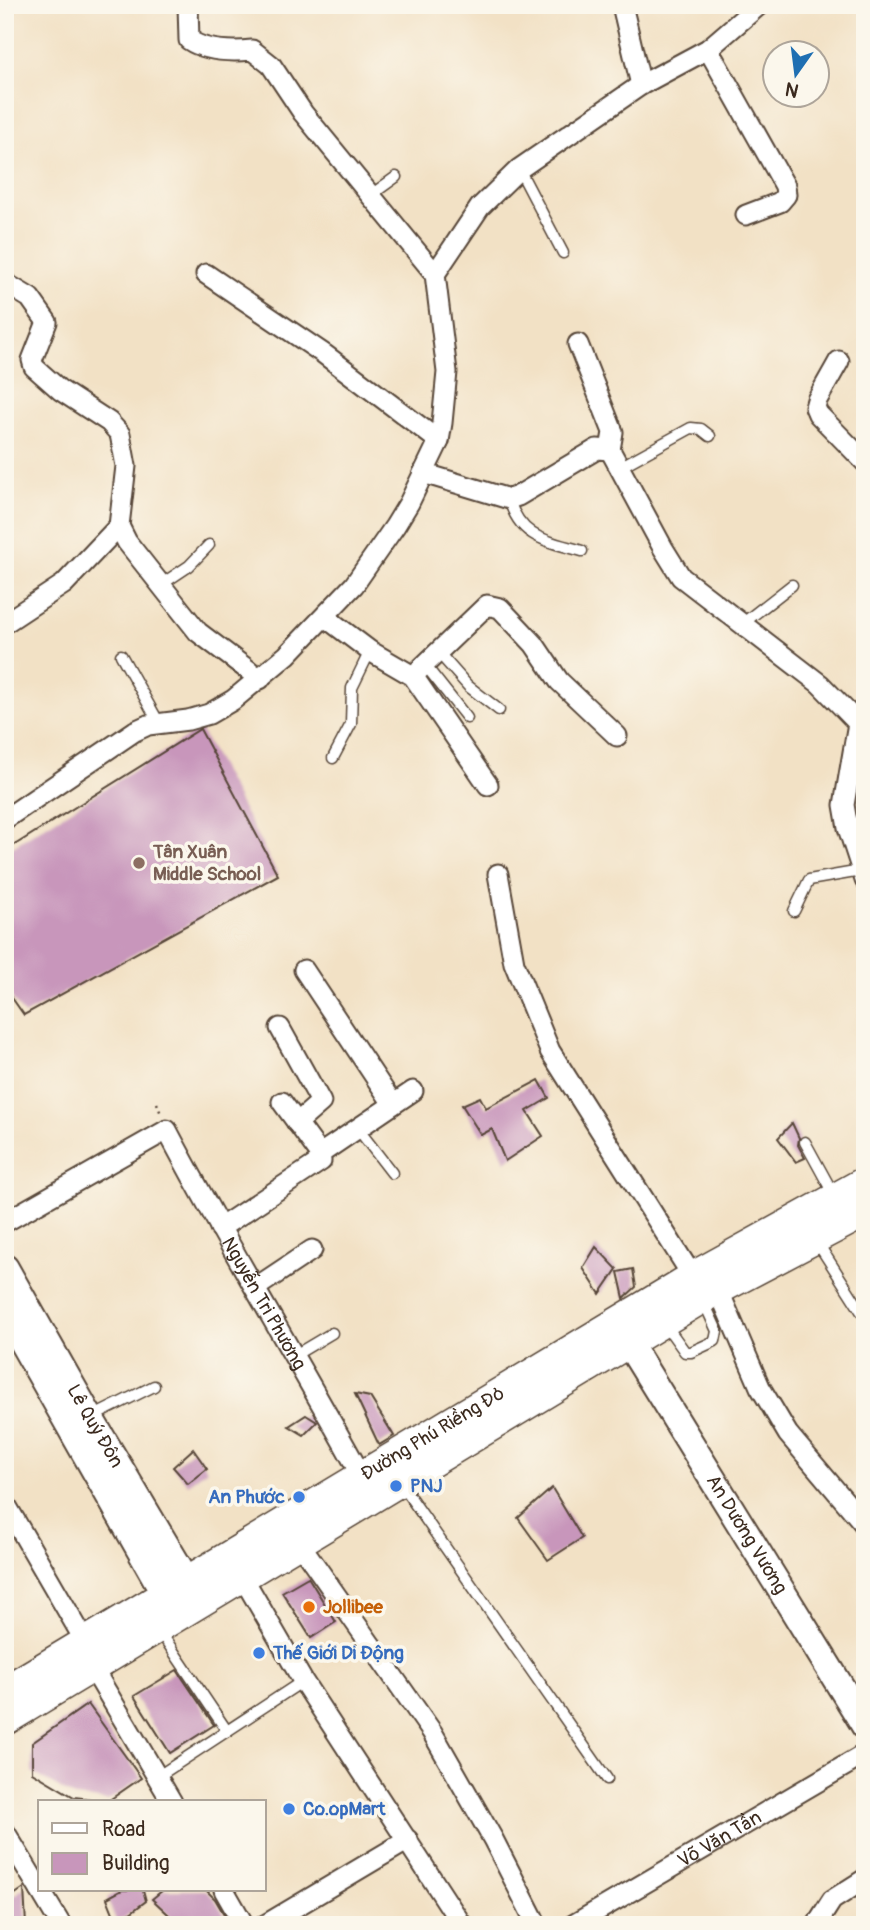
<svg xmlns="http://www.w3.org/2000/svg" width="870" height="1930" viewBox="0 0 870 1930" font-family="Pangolin,sans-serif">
<rect width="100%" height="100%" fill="#fbf7ec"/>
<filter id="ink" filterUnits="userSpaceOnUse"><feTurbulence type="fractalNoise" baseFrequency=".0143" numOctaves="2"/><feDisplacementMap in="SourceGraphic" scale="14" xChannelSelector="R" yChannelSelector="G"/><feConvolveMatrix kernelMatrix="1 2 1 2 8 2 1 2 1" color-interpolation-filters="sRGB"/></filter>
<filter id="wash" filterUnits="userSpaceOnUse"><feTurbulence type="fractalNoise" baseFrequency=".00686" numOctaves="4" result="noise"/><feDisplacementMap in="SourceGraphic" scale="28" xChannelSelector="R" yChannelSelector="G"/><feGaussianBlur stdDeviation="1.57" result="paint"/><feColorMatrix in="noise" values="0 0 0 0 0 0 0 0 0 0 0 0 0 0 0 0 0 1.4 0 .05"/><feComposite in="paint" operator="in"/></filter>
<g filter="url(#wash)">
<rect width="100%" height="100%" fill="#f2e1c5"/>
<g id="blocks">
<g fill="#c896bb">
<polygon points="200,729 278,875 24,1015 5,988 5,851"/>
<polygon points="539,1080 549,1098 527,1111 543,1136 505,1161 492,1129 481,1135 462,1105 480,1097 486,1108"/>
<polygon points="792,1123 799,1138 798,1145 805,1158 796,1162 778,1138"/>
<polygon points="596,1247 617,1269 600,1294 583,1268"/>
<polygon points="633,1269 636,1287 624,1298 618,1272"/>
<polygon points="355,1394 370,1397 394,1436 379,1445"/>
<polygon points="306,1415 317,1422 304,1435 289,1426"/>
<polygon points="193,1449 207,1469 188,1484 173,1467"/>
<polygon points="552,1488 582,1538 548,1560 518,1518"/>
<polygon points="308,1577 336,1622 311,1638 282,1592"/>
<polygon points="177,1670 214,1725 170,1753 134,1696"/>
<polygon points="88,1704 141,1778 108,1801 74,1797 32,1772 32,1743"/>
<polygon points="24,1888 26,1925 5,1925 5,1901"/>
<polygon points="122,1890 143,1890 146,1901 117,1923 107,1898"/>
<polygon points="163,1890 206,1890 215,1899 228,1921 221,1925 176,1925 169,1915 152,1899"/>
</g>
</g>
</g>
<g filter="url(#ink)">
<use href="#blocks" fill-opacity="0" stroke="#564537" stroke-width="2"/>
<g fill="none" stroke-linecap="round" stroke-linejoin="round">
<g stroke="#564537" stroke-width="13">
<g id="lane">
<polyline points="519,169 563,253"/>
<polyline points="371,195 396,177"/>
<polyline points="620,467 691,428 701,429 710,436"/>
<path d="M 509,499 C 520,539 548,541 582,551"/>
<polyline points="162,584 189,566 209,545"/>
<polyline points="742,624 792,585"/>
<polyline points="438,652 468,686 499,710"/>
<polyline points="121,655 159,723"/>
<polyline points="425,665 467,718"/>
<polyline points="333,758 351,724 352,688 370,651"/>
<polyline points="794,911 809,880 861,871"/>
<polyline points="358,1129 392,1173"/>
<polyline points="805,1142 834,1195"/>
<polyline points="817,1242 865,1317"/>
<polyline points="665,1324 685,1352 691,1352 715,1341 717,1331 703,1300"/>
<polyline points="295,1355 332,1333"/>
<polyline points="90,1418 154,1386"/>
<polyline points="401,1484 607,1779"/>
<polyline points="159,1630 227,1731"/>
<polyline points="157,1777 303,1681"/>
</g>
</g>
<g stroke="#564537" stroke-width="23">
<g id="street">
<polyline points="622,5 641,85"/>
<polyline points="708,49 785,186 786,195 780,202 746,215"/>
<polyline points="206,274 324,354 439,441"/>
<polyline points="435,274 480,207 519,169 641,85 708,49 759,5"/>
<polyline points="5,283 30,298 47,322 32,360 34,367 60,390 109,422 120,434 126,466 119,526 127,542 198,632 260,679"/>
<polyline points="578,344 613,432 610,450 663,548 681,577 820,684 858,723 844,805 848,828 865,880"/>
<polyline points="839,361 817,400 815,407 818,414 865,462"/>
<polyline points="423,473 509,499 518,496 597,449 610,450"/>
<polyline points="325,617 370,651 413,676 488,785"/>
<polyline points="5,623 64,584 119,526"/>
<polyline points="413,676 487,605 500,608 534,644 559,681 617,736"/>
<path d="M 5,819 L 135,731 L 148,725 L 188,720 L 209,714 L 233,700 L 287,655 L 354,585 L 395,526 L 409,503 L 439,441 L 442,423 L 447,372 L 435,274 L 303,113 L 271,65 L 252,50 C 231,52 207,52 189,40 L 188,5"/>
<polyline points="498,874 514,963 550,1051 693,1277"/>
<polyline points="304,970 393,1104"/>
<polyline points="280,1028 321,1102 297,1123"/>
<polyline points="320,1154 413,1091"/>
<path id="s1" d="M 5,1222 L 167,1130 C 229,1248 298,1360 362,1477"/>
<polyline points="220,1228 321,1161 320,1154 282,1102"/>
<polyline points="255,1288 312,1250"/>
<polyline points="718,1289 760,1387 788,1434 865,1525"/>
<polyline points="5,1503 85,1641"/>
<polyline points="298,1541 432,1732 493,1839 537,1925"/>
<polyline points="242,1576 303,1681 462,1925"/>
<polyline points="92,1667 172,1802"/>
<polyline points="5,1832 40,1890"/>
<polyline points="40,1890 61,1925"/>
<polyline points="224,1890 244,1925"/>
<polyline points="265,1925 408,1840"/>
<path id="s2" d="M 573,1925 L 865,1754"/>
<polyline points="816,1925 832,1900 865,1879"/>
</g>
</g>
<g stroke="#564537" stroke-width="30">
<g id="secondary">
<path id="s3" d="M 5,1268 L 90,1418 L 187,1581"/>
<polyline points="5,1312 165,1594"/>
<path id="s4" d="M 618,1326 L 865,1726"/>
</g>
</g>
<g stroke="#564537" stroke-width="33">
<g id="primary">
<path id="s5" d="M 5,1691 L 693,1277 L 865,1182"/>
<polyline points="5,1720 702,1298 865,1212"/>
</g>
</g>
<polyline stroke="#564537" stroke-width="2.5" stroke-dasharray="2 5" stroke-linecap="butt" points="157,1103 161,1114"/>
<use href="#lane" stroke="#fff" stroke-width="10"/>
<use href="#street" stroke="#fff" stroke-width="19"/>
<use href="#secondary" stroke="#fff" stroke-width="26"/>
<use href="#primary" stroke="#fff" stroke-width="30"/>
</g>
</g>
<circle fill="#8d6e63" stroke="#fbf7ec" stroke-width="2.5" cx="139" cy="863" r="7"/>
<g fill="#3f7fe0" stroke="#fbf7ec" stroke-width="2.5">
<circle cx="396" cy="1486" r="7"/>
<circle cx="299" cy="1497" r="7"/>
<circle cx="259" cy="1653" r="7"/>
<circle cx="289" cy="1809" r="7"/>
</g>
<circle fill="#e8710a" stroke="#fbf7ec" stroke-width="2.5" cx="309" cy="1607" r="7"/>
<g text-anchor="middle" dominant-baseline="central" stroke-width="7" stroke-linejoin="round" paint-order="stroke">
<g font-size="19" font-weight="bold" fill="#785e54" stroke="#fbf7ec" text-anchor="start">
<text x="153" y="852">Tân Xuân<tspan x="153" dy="22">Middle School</tspan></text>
</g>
<g font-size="19" fill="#3b2a1e" stroke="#fbf7ec">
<text stroke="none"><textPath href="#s1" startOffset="385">Nguyễn Tri Phương</textPath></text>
<text stroke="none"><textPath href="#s3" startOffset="182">Lê Quý Đôn</textPath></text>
<text stroke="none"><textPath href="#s5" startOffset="499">Đường Phú Riềng Đỏ</textPath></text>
<text stroke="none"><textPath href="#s4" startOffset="245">An Dương Vương</textPath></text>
<text stroke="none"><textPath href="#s2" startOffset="170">Võ Văn Tần</textPath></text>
</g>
<g font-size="19" font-weight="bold" fill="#366cbe" stroke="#fbf7ec" text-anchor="start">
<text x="410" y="1486">PNJ</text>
<text x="285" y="1497" text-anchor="end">An Phước</text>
<text x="273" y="1653">Thế Giới Di Động</text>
<text x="303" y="1809">Co.opMart</text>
</g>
<g font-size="19" font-weight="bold" fill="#c56008" stroke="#fbf7ec" text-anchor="start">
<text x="323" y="1607">Jollibee</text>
</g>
</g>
<rect width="870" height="1930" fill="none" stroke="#fbf7ec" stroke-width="28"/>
<rect x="38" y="1800" width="228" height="91" fill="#fbf7ec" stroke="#aea59a" stroke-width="2"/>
<rect x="52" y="1823" width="35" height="10" fill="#ffffff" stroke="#aea59a" stroke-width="2"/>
<text x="102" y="1836" font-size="21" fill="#3b2a1e">Road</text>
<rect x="52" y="1853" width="35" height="21" fill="#c896bb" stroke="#aea59a" stroke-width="2"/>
<text x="102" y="1870" font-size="21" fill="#3b2a1e">Building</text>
<g transform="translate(796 74) rotate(194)"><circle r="33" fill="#fbf7ec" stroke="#aea59a" stroke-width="2"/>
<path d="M0-5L12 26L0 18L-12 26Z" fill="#1f6fb2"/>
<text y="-10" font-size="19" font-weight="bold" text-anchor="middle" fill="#3b2a1e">N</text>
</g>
</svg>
